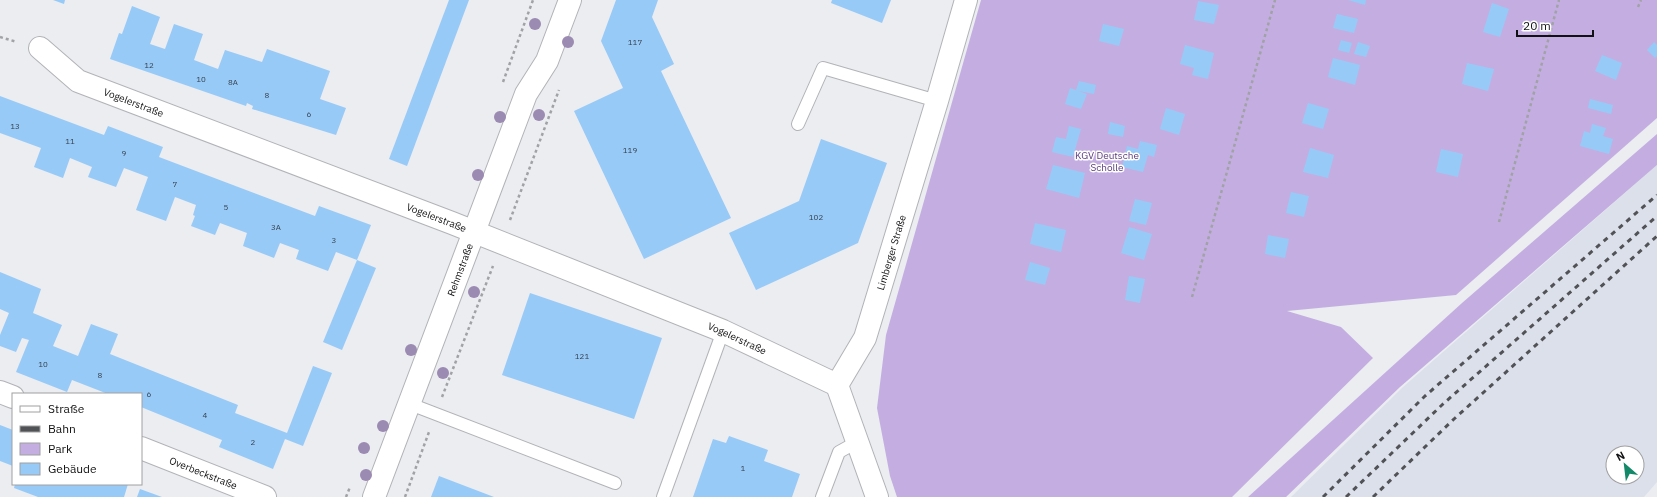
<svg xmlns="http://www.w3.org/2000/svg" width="1657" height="497" viewBox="0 0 1657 497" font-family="'IBM Plex Sans',sans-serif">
<rect width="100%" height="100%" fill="#ebedf1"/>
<path fill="#dbe0eb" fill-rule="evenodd" d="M 1657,165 L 1657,482 L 1644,497 L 1291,497 L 1403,387 ZM 1613,453 L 1637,453 L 1637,477 L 1613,477 Z"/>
<g fill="#c4aee1">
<polygon points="981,0 1657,0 1657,118 1456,295 1287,311 1341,327 1373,358 1232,497 897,497 890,476 877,408 886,335"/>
<polygon points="1657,134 1657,165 1400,387 1286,497 1248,497 1462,303"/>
</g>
<g fill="#98caf7">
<polygon points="53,0 65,0 64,4"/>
<polygon points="449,0 469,0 407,166 389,159"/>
<polygon points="616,0 658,0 652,17 674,64 661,71 731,218 644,259 574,111 623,88 601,41"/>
<polygon points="832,0 891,0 882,23 831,3"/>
<polygon points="1348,0 1366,0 1365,5"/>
<polygon points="1198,1 1219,5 1214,24 1194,20"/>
<polygon points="1492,3 1509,9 1500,37 1483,32"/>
<polygon points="132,6 160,17 150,44 165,49 174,24 203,34 194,60 218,69 225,50 262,62 267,49 330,71 320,99 346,108 336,135 252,109 253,106 247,103 246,106 110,59 119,33 122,34"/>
<polygon points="1337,14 1358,19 1354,33 1333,28"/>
<polygon points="1103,24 1124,29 1119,46 1099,41"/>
<polygon points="1341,40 1352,43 1349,53 1338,50"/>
<polygon points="1358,42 1370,46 1366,57 1354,54"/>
<polygon points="1654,42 1657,45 1657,56 1655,58 1647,50"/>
<polygon points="1185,45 1214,53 1208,79 1192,75 1194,68 1180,64"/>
<polygon points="1602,55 1622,63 1616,80 1595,71"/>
<polygon points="1333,58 1360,65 1355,85 1328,77"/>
<polygon points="1467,63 1494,69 1488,91 1462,84"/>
<polygon points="1079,81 1096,85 1094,94 1078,91 1087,94 1081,109 1065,104 1070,88 1076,90"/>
<polygon points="0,96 104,135 108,126 163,147 159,157 315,216 319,206 371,225 357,260 336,252 328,271 296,259 299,250 280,243 274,258 243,246 247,233 220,223 215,235 191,226 195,216 193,215 196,205 175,197 166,221 136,210 148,177 124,168 116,187 88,177 92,167 70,158 63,178 34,167 41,148 0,133"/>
<polygon points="1590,99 1613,105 1611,114 1588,108"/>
<polygon points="1308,103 1329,109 1323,129 1302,123"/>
<polygon points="1166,108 1185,114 1179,135 1160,129"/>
<polygon points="1110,122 1125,126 1123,137 1108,134"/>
<polygon points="1592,124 1606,128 1603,136 1613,139 1609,154 1580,146 1584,131 1590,133"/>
<polygon points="1069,126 1081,129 1073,157 1052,152 1056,137 1066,139"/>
<polygon points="821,139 887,163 858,243 756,290 729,233 799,201"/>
<polygon points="1140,141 1157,145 1154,157 1148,155 1143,172 1122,167 1127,146 1138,149"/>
<polygon points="1310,148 1334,155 1328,178 1303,172"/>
<polygon points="1441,149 1463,154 1458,177 1436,172"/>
<polygon points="1053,165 1085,173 1079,198 1046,189"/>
<polygon points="1291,192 1309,196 1304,217 1286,213"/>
<polygon points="1135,199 1152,203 1146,225 1129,221"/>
<polygon points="1035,223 1066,230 1061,252 1030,244"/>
<polygon points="1129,227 1152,234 1144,260 1121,253"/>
<polygon points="1268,235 1289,239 1285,258 1265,254"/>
<polygon points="357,260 376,268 342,350 323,342"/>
<polygon points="1030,262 1050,268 1045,285 1025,280"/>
<polygon points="0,272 41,289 33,313 62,325 53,346 78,356 91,324 118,334 110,354 238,405 235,413 287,433 313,366 332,373 303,446 285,439 273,469 219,447 222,440 141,407 141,394 108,394 72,380 67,392 16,372 29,340 22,338 16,352 0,346 0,335 9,313 0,309"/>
<polygon points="1129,276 1145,279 1140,303 1125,300"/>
<polygon points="530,293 662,338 634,419 502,375"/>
<polygon points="0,425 13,430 13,466 0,461"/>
<polygon points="729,436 768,450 764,461 800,474 792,497 693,497 713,439 726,443"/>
<polygon points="439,476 494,497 431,497"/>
<polygon points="15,484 128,484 124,497 38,497 14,488"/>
<polygon points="140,489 162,497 137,497"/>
</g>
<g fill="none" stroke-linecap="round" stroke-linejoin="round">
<g stroke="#b2b3b7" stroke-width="14">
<g id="service">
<polyline points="798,124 823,68 937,101"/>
<polyline points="410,404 615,483"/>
<polyline points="663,497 723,331"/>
<polyline points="822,497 839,452 857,442"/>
</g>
</g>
<g stroke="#b2b3b7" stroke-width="24">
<g id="minor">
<path id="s1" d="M 40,48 L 78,81 L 452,223 L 723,331 L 837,385"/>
<polyline points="0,392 13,397"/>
<path id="s2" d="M 141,448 L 265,497"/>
<path id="s3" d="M 374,497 L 526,94 L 547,61 L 570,0"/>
<path id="s4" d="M 877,497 L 837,385 L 865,338 L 937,101 L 966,0"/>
</g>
</g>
<g stroke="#a0a2a5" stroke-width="2.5" stroke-dasharray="3 3" stroke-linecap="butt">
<polyline points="1638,7 1641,0"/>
<polyline points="0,37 17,42"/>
<polyline points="503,82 533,0"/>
<polyline points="510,220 559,90"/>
<polyline points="1499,222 1559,0"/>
<polyline points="1192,297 1275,0"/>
<polyline points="442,397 493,266"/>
<polyline points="346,497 350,487"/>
<polyline points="405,497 429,432"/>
</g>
<use href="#service" stroke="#fff" stroke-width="12"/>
<use href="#minor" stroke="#fff" stroke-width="22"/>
<g stroke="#515255" stroke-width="3" stroke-dasharray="5 5" stroke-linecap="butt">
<polyline points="1323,497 1425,396 1657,195"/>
<polyline points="1346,497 1443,404 1657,216"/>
<polyline points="1373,497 1454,419 1657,236"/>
</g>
</g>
<g fill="#9b8ab1">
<circle cx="535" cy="24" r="6"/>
<circle cx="568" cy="42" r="6"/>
<circle cx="539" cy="115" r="6"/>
<circle cx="500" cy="117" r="6"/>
<circle cx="478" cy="175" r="6"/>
<circle cx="474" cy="292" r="6"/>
<circle cx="411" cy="350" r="6"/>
<circle cx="443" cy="373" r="6"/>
<circle cx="383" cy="426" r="6"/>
<circle cx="364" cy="448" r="6"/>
<circle cx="366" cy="475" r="6"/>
</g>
<g text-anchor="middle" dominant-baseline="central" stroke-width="3" stroke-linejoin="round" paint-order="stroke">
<g font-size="8" fill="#333f4c">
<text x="635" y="42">117</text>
<text x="149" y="65">12</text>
<text x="201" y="79">10</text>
<text x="233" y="82">8A</text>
<text x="267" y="95">8</text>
<text x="309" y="114">6</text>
<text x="15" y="126">13</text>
<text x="70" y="141">11</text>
<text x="630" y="150">119</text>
<text x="124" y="153">9</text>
<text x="175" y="184">7</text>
<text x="226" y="207">5</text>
<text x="816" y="217">102</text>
<text x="276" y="227">3A</text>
<text x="334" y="240">3</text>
<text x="582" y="356">121</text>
<text x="43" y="364">10</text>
<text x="100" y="375">8</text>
<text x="149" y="394">6</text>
<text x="205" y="415">4</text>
<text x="253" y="442">2</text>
<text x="743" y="468">1</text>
</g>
<g font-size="10" fill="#111113" stroke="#fff">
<text stroke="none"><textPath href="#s1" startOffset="110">Vogelerstraße</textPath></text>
<text stroke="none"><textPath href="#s1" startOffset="434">Vogelerstraße</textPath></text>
<text stroke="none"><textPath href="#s4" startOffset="263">Limberger Straße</textPath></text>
<text stroke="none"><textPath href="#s3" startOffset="243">Rehmstraße</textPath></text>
<text stroke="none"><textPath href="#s1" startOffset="758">Vogelerstraße</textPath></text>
<text stroke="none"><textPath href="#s2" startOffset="67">Overbeckstraße</textPath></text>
</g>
<g font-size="10" fill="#5a397d" stroke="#fff">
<text x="1107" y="155">KGV Deutsche<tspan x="1107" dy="12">Scholle</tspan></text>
</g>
</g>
<rect x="12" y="393" width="130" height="92" fill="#ffffff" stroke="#a0a0a1"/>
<rect x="20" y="406" width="20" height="6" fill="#ffffff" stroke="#a0a0a1"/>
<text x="48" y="413" font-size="12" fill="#111113">Straße</text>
<rect x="20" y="426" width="20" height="6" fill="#515255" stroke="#a0a0a1"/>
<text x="48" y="433" font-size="12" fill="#111113">Bahn</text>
<rect x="20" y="443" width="20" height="12" fill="#c4aee1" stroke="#a0a0a1"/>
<text x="48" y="453" font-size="12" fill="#111113">Park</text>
<rect x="20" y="463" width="20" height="12" fill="#98caf7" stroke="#a0a0a1"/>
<text x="48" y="473" font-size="12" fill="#111113">Gebäude</text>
<g transform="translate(1625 465) rotate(332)"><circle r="19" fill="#ffffff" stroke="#a0a0a1"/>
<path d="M0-3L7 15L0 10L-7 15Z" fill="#138969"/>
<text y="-6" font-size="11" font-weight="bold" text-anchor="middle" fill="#111113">N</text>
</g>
<path d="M1517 30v6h76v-6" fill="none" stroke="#111113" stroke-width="2"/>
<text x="1523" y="30" font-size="12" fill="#111113" stroke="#ffffff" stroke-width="3" paint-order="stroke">20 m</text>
</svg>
